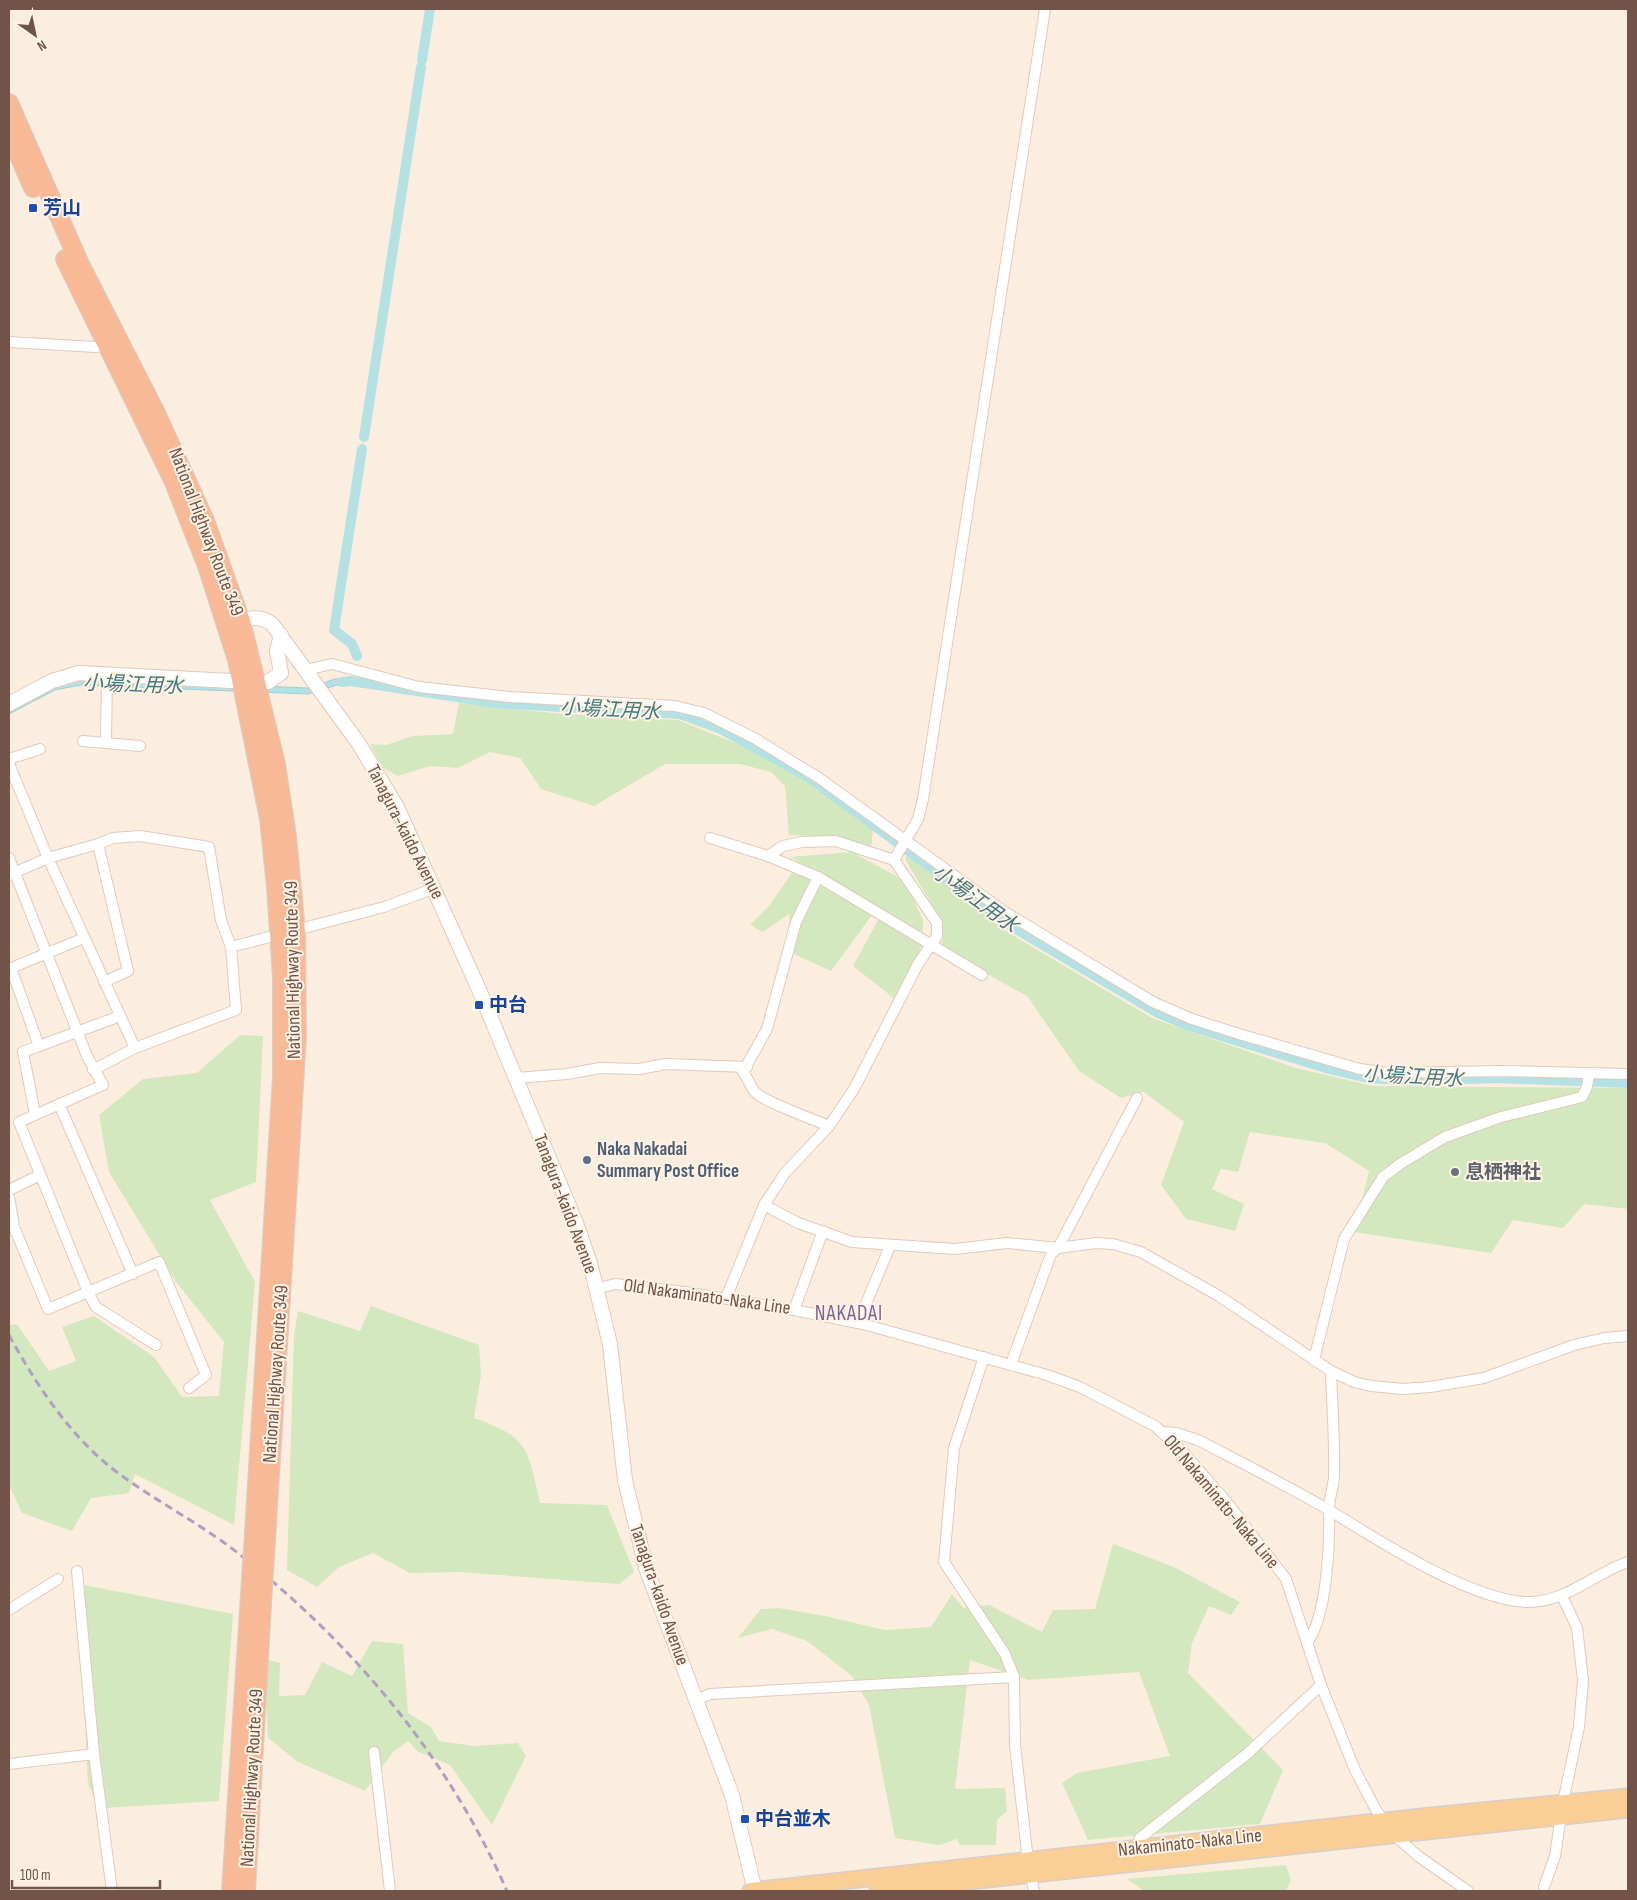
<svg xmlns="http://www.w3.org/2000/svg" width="1637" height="1900" viewBox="0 0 1637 1900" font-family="'Sofia Sans Condensed','Noto Sans JP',sans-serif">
<rect width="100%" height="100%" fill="#fceedf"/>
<g fill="#d3e8be">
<polygon points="459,703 562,714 678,720 745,747 809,783 873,828 871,848 836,837 789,835 785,786 771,772 740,764 665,764 594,806 541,789 520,758 490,752 458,768 430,766 398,776 383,768 370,744 386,745 413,736 453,734"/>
<polygon points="852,852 905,881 923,920 923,934 920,951 895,999 853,966 883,911 790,857"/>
<polygon points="908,853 1004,930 1152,1018 1296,1068 1373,1086 1628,1088 1628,1209 1584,1204 1563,1228 1513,1220 1491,1253 1354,1232 1369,1171 1325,1143 1250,1132 1238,1172 1221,1169 1212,1189 1244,1204 1235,1231 1186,1219 1161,1185 1184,1122 1144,1092 1121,1098 1079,1071 1027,996 942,949 943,923 905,859"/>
<polygon points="792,873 825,884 872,915 831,971 794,954 789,914 763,932 750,925 769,906"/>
<polygon points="240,1035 263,1036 256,1182 210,1200 255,1282 234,1525 135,1474 129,1493 91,1498 72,1531 22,1513 9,1485 9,1325 17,1324 49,1371 76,1361 62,1327 94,1316 154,1357 182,1397 219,1396 224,1342 176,1282 109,1172 99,1115 143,1079 197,1073"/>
<path d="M 371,1306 L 479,1345 L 481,1375 L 474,1418 C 529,1437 528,1449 540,1503 L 607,1505 L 634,1572 L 619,1584 L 459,1572 L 410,1573 L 373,1553 L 339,1567 L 317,1587 L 287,1570 L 294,1335 L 298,1311 L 360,1331 Z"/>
<polygon points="1113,1544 1174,1567 1240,1602 1231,1615 1209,1606 1192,1643 1188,1673 1283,1770 1260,1824 1088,1840 1062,1783 1077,1773 1170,1756 1139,1672 1028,1680 970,1660 955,1789 1005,1788 1007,1811 997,1820 996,1845 960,1845 957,1839 939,1845 895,1838 869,1705 852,1676 807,1641 772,1629 738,1638 761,1609 779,1608 825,1616 885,1630 931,1627 952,1594 963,1608 989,1605 1042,1632 1053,1610 1095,1609"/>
<polygon points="74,1583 233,1614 219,1801 104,1808 95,1799 88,1784 81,1638"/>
<polygon points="372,1641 403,1644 408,1713 431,1727 439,1741 475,1746 518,1743 526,1756 492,1825 450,1765 417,1751 408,1741 393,1752 365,1791 298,1762 268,1738 264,1659 280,1663 279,1696 305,1695 322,1662 352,1676"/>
<polygon points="1286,1865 1291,1880 1286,1891 1144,1891 1127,1879"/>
</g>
<polygon fill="#b4e1e4" stroke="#9bd1d6" points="80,678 308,688 335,679 356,679 355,685 337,685 308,694 80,685 55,690 9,714 9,708 52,685"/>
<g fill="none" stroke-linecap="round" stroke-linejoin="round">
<g stroke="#b4e1e4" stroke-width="10">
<polyline points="422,60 430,9"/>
<polyline points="364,437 421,67"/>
<polyline points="357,656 352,644 334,630 362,449"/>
<polyline points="342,682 351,681 496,703 680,714 721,729 810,778 1006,923 1158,1013 1184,1024 1228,1038 1329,1069 1368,1078 1415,1081 1495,1078 1628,1083"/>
</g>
<g stroke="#dfcabc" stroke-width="12">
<g id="minor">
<polyline points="9,342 96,347 110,344"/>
<polyline points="306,670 332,664 419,687 510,697 675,706 704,713 754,738 819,778 1005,912 1153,1002 1192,1019 1239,1034 1360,1069 1388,1073 1501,1071 1628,1074"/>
<polyline points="83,741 140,746"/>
<polyline points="106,743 107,674"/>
<polyline points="9,759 40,749"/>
<polyline points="9,764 48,858 135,1048"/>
<polyline points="710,838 768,856 818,877 982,975"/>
<polyline points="98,844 128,971 104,982"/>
<polyline points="9,858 87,1056 103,1085 19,1122 88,1292 96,1307 156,1345"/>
<polyline points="894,860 918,819 923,799 1045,9"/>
<polyline points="9,875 48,858 98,844 113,838 140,836 209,847 221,920 231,947 236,1010 135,1048 93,1070"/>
<path d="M 818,877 L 796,922 L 767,1029 L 743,1072 C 748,1078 750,1086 755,1092 C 764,1102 813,1119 829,1126"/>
<polyline points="231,947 384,907 435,888"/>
<polyline points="39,1046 120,1016"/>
<polyline points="516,1078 567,1074 600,1068 639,1069 666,1064 747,1067"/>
<polyline points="59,1104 133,1274"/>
<polyline points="35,1114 23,1052 39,1046 11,968 84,938"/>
<polyline points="9,1190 40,1175"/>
<polyline points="9,1197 14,1227 48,1309 159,1262 206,1375 189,1388"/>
<polyline points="764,1205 798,1223 852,1242 955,1249 1007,1243 1058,1248 1096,1243 1113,1244 1141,1252 1219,1296 1331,1371 1354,1382 1371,1386 1403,1389 1430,1387 1484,1378 1574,1345 1604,1338 1628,1336"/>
<polyline points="596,1289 615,1284 685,1292 794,1310 863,1324 1047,1375 1080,1387 1155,1426 1184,1453 1225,1500 1286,1579 1321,1685 1355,1770 1376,1810 1394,1835 1418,1856 1468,1891"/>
<polyline points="726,1298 764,1205 785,1173 829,1126 854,1089 918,964 937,936 937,923 894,860 836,841 802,842 783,846 768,856"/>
<polyline points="794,1310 823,1231"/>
<polyline points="858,1323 890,1246"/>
<polyline points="984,1357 954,1448 944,1562 1005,1654 1014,1677 1015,1745 1028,1861 1034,1891"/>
<polyline points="1314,1360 1344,1239 1383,1177 1400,1164 1445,1137 1501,1117 1582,1097 1587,1087 1589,1074"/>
<polyline points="1011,1364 1051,1254 1058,1248 1137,1098"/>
<path d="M 1163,1432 L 1176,1433 L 1198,1440 C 1242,1463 1286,1485 1329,1510 C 1376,1539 1476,1604 1531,1602 C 1567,1601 1595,1573 1628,1562"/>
<polyline points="77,1571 94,1754 112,1891"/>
<polyline points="9,1610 58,1579"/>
<path d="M 1307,1643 C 1327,1616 1330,1545 1329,1512 C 1328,1500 1334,1487 1334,1475 C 1335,1440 1332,1406 1331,1371"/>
<polyline points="697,1700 710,1694 1014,1677"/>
<polyline points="374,1752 390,1891"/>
<polyline points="9,1764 94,1754"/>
<polyline points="1136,1849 1140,1838 1247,1754 1321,1685"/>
<polyline points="1544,1887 1555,1856 1563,1802 1579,1727 1583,1680 1577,1628 1562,1596"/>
</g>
</g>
<g stroke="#dfcabc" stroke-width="16">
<g id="tertiary">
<path d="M 233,624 C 247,619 259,614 272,624 L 359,744 L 397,807 L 480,992 L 576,1223 L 590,1263 L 610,1344 L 625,1480 L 646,1568 L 732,1795 L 755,1891"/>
<polyline points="268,682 281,673 277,651 281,635"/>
<polyline points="9,704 52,681 79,673 232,681"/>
</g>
</g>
<g stroke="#d7cfcb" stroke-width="19">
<g id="primary">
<polyline points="751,1891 1431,1816 1628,1797"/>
<polyline points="878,1891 1628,1809"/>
</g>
</g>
<g stroke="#d7cfcb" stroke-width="20">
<g id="trunk">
<polyline points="9,103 80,264 157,415 206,523 241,621 276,764 287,836 296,931 297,1037 265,1556"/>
<polyline points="9,133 33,188"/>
<polyline points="65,259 173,480 207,566 237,660 269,819 276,887 282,978 282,1076 253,1549"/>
<polyline points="231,1891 251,1579"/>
<polyline points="246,1891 263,1587"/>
</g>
</g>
<use href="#minor" stroke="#fff" stroke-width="10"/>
<use href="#tertiary" stroke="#fff" stroke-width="14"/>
<use href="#primary" stroke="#face97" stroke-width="16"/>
<use href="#trunk" stroke="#f8ba96" stroke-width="18"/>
<path stroke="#b09fc4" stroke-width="3" stroke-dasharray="8 5" stroke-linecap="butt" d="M 9,1335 C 35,1383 70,1436 114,1470 C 152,1499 196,1521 234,1550 C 351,1641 447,1755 507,1891"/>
<g stroke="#d7cfcb" stroke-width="20" stroke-linecap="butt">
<g id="trunk-bridge">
<polyline points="251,1578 253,1549"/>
<polyline points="263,1587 265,1556"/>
</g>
</g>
<use href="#trunk-bridge" stroke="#f8ba96" stroke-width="18"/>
</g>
<g fill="#1a4fb4" stroke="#fff3e5" stroke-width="2">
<rect x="28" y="203" width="10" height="10" rx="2.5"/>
<rect x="474" y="1000" width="10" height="10" rx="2.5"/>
<rect x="740" y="1814" width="10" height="10" rx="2.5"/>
</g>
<circle fill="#5c6f8a" stroke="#fff3e5" stroke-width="2" cx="587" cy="1160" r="5"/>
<circle fill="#6b7280" stroke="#fff3e5" stroke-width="2" cx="1455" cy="1172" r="5"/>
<g text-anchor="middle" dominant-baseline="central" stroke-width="4" stroke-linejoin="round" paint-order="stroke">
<g font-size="19" font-weight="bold" fill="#164399" stroke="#fff3e5" text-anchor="start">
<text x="43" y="208">芳山</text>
<text x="489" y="1005">中台</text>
<text x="755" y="1819">中台並木</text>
</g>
<g font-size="19" fill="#715347" stroke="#fff3e5">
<text transform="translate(206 532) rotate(69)">National Highway Route 349</text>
<text transform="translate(405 832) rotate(63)">Tanagura-kaido Avenue</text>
<text transform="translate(293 970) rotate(-91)">National Highway Route 349</text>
<text transform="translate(565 1204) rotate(69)">Tanagura-kaido Avenue</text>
<text transform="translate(707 1297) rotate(8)">Old Nakaminato-Naka Line</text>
<text transform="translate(276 1374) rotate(-86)">National Highway Route 349</text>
<text transform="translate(1221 1502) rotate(50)">Old Nakaminato-Naka Line</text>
<text transform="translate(659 1595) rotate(71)">Tanagura-kaido Avenue</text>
<text transform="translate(252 1778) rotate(-87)">National Highway Route 349</text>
<text transform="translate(1190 1843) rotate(-6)">Nakaminato-Naka Line</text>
</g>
<g font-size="19" font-weight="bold" fill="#4e5e75" stroke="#fff3e5" text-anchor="start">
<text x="597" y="1149">Naka Nakadai<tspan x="597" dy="22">Summary Post Office</tspan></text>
</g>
<g font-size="19" font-weight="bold" fill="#5b616d" stroke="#fff3e5" text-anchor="start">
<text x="1465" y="1172">息栖神社</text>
</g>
<g font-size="20" font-style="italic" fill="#3f787e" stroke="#fff3e5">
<text transform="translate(133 685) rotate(2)">小場江用水</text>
<text transform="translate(610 710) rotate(3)">小場江用水</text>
<text transform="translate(975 899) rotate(36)">小場江用水</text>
<text transform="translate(1413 1077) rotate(3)">小場江用水</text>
</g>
<g font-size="21" letter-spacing="1" fill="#806395" stroke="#fff3e5">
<text x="849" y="1313">NAKADAI</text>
</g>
</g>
<rect width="1637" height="1900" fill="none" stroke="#715347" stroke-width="20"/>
<g transform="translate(35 35) rotate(147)" stroke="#fff3e5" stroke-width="4" paint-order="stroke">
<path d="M0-4L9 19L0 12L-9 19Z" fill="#715347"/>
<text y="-8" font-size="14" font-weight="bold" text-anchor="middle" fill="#715347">N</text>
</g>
<path d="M12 1880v8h148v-8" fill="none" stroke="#715347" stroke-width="2.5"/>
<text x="20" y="1880" font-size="15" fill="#715347" stroke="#fff3e5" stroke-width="4" paint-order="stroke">100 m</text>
</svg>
